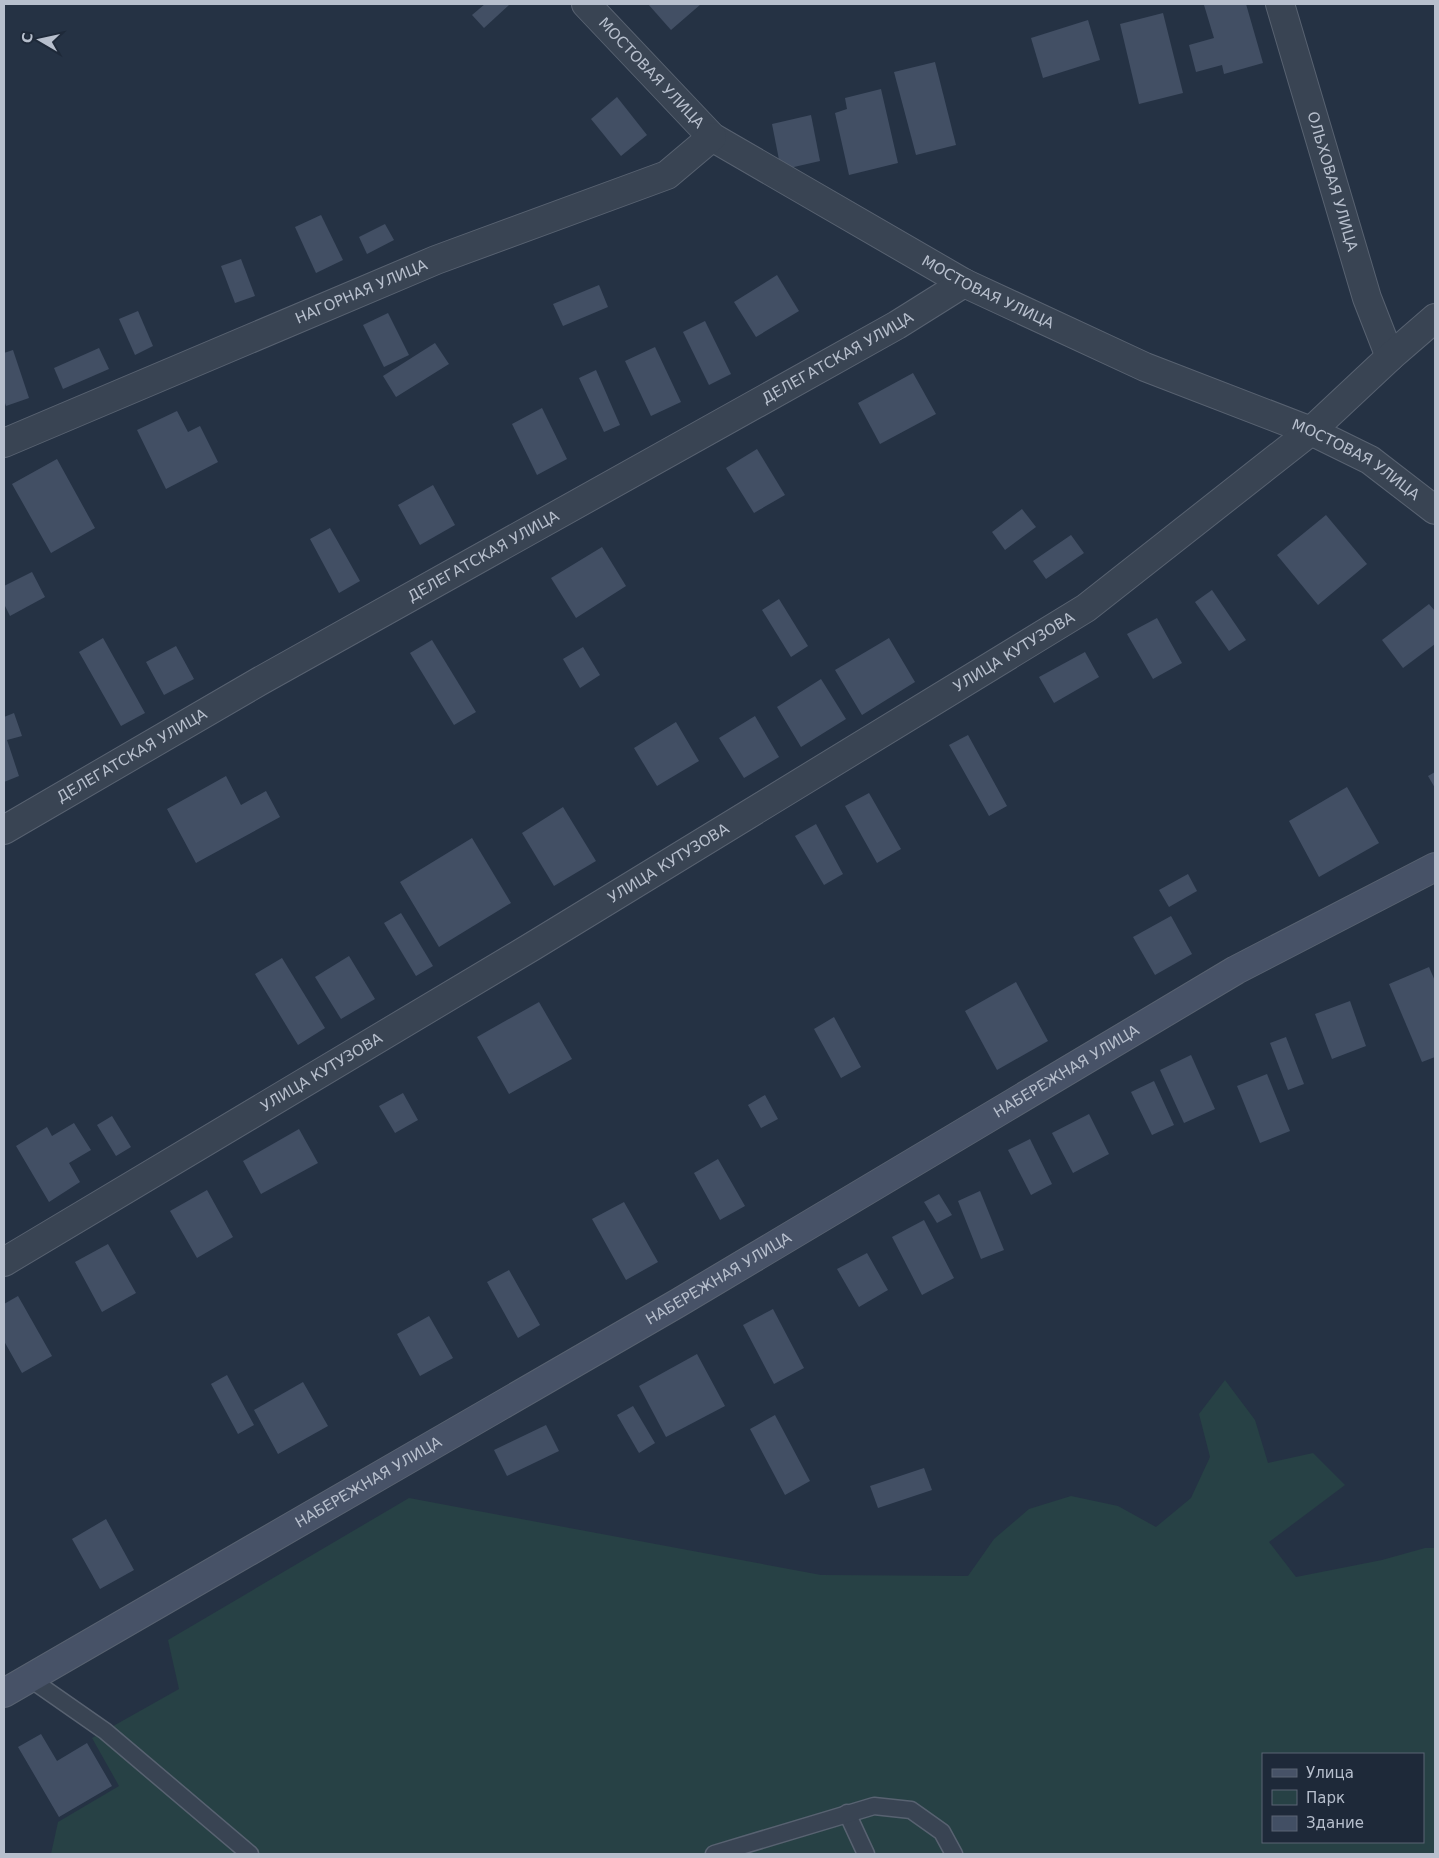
<svg xmlns="http://www.w3.org/2000/svg" width="1439" height="1858" viewBox="0 0 1439 1858" font-family="'DejaVu Sans',sans-serif">
<rect width="100%" height="100%" fill="#253244"/>
<path fill="#274145" fill-rule="evenodd" d="M 1225,1380 L 1255,1420 L 1268,1463 L 1313,1453 L 1345,1485 L 1269,1542 L 1296,1577 L 1382,1560 L 1425,1548 L 1435,1548 L 1435,1854 L 51,1854 L 58,1822 L 119,1786 L 92,1738 L 179,1689 L 168,1640 L 409,1498 L 821,1575 L 968,1576 L 994,1539 L 1029,1509 L 1071,1496 L 1118,1506 L 1156,1527 L 1191,1498 L 1210,1457 L 1199,1414 ZM 1263,1754 L 1423,1754 L 1423,1842 L 1263,1842 Z"/>
<g fill="#424f64">
<polygon points="485,4 508,4 509,5 484,28 472,15"/>
<polygon points="648,4 701,4 671,30"/>
<polygon points="1207,4 1246,4 1263,63 1224,74 1222,65 1196,72 1189,45 1214,38 1204,5"/>
<polygon points="1163,13 1183,93 1139,104 1120,24"/>
<polygon points="1088,20 1100,60 1043,78 1031,38"/>
<polygon points="935,62 956,145 916,155 894,72"/>
<polygon points="881,89 898,163 849,175 835,113 847,109 845,98"/>
<polygon points="617,97 647,135 621,156 591,119"/>
<polygon points="811,115 820,161 781,170 772,124"/>
<polygon points="321,215 343,260 316,273 295,227"/>
<polygon points="385,224 394,240 367,254 359,237"/>
<polygon points="241,259 255,296 235,303 221,266"/>
<polygon points="777,275 799,311 756,337 734,302"/>
<polygon points="599,285 608,307 563,326 553,304"/>
<polygon points="138,311 153,346 135,355 119,319"/>
<polygon points="388,313 409,355 384,367 363,325"/>
<polygon points="705,321 731,374 709,385 683,332"/>
<polygon points="435,343 449,364 396,397 383,376"/>
<polygon points="655,347 681,402 651,416 625,361"/>
<polygon points="99,348 109,369 63,389 54,368"/>
<polygon points="13,350 29,398 6,406 4,400 4,353"/>
<polygon points="596,370 620,425 604,432 579,378"/>
<polygon points="913,373 936,414 880,444 858,403"/>
<polygon points="542,408 567,459 537,475 512,424"/>
<polygon points="177,411 188,432 200,426 218,462 166,489 137,430"/>
<polygon points="757,449 785,495 754,513 726,468"/>
<polygon points="57,459 95,528 51,553 12,484"/>
<polygon points="433,485 455,525 420,545 398,505"/>
<polygon points="1022,509 1036,527 1005,550 992,532"/>
<polygon points="1326,515 1367,564 1318,605 1277,555"/>
<polygon points="330,528 360,581 339,593 310,539"/>
<polygon points="1071,535 1084,553 1046,579 1033,561"/>
<polygon points="602,547 626,586 576,618 551,578"/>
<polygon points="32,572 45,597 10,616 4,604 4,586"/>
<polygon points="1212,590 1246,640 1229,651 1195,602"/>
<polygon points="779,599 808,646 791,657 762,610"/>
<polygon points="1429,604 1435,611 1435,644 1403,668 1382,640"/>
<polygon points="1157,618 1182,663 1153,679 1127,634"/>
<polygon points="103,638 145,713 121,726 79,652"/>
<polygon points="889,638 915,682 862,715 835,670"/>
<polygon points="432,640 476,712 454,725 410,653"/>
<polygon points="176,646 194,679 164,695 146,662"/>
<polygon points="583,647 600,675 580,688 563,659"/>
<polygon points="1085,652 1099,677 1054,703 1039,677"/>
<polygon points="821,679 846,719 801,747 777,707"/>
<polygon points="14,713 22,736 7,740 19,776 4,782 4,717"/>
<polygon points="755,716 779,757 744,778 719,738"/>
<polygon points="676,722 699,761 657,786 634,748"/>
<polygon points="968,735 1007,806 989,816 949,745"/>
<polygon points="1435,772 1435,788 1428,776"/>
<polygon points="226,776 241,805 266,791 280,817 196,863 167,809"/>
<polygon points="1347,787 1379,843 1319,877 1289,821"/>
<polygon points="869,793 901,849 877,863 845,806"/>
<polygon points="563,807 596,861 554,886 522,833"/>
<polygon points="816,824 843,874 824,885 795,836"/>
<polygon points="472,838 511,903 439,947 400,882"/>
<polygon points="1188,874 1197,891 1169,907 1159,890"/>
<polygon points="401,913 433,966 416,976 384,923"/>
<polygon points="1171,916 1192,954 1155,975 1133,937"/>
<polygon points="349,956 375,999 341,1019 315,977"/>
<polygon points="282,958 325,1028 298,1045 255,974"/>
<polygon points="1429,967 1435,981 1435,1057 1422,1062 1389,984"/>
<polygon points="1016,982 1048,1041 997,1070 965,1011"/>
<polygon points="1350,1001 1366,1046 1332,1059 1315,1014"/>
<polygon points="539,1002 572,1059 509,1094 477,1037"/>
<polygon points="834,1017 861,1067 841,1078 814,1029"/>
<polygon points="1286,1037 1304,1084 1288,1090 1270,1043"/>
<polygon points="1191,1055 1215,1109 1184,1123 1160,1070"/>
<polygon points="1267,1074 1290,1131 1260,1143 1237,1086"/>
<polygon points="1154,1081 1174,1125 1152,1135 1131,1092"/>
<polygon points="403,1093 418,1120 395,1133 379,1106"/>
<polygon points="765,1095 778,1119 761,1128 748,1105"/>
<polygon points="1089,1114 1109,1154 1073,1173 1052,1133"/>
<polygon points="112,1116 131,1147 116,1156 97,1125"/>
<polygon points="74,1123 91,1150 69,1163 80,1182 49,1202 16,1146 47,1127 52,1136"/>
<polygon points="299,1129 318,1163 261,1194 243,1161"/>
<polygon points="1030,1139 1052,1184 1031,1195 1008,1150"/>
<polygon points="718,1159 745,1206 720,1220 694,1173"/>
<polygon points="207,1190 233,1237 197,1258 170,1211"/>
<polygon points="980,1191 1004,1250 981,1259 958,1201"/>
<polygon points="939,1194 952,1215 937,1223 924,1202"/>
<polygon points="624,1202 658,1262 626,1280 592,1219"/>
<polygon points="924,1220 954,1278 922,1295 892,1237"/>
<polygon points="108,1244 136,1293 102,1312 75,1262"/>
<polygon points="867,1253 888,1290 859,1307 837,1269"/>
<polygon points="509,1270 540,1325 518,1338 487,1282"/>
<polygon points="18,1296 52,1356 22,1373 4,1341 4,1304"/>
<polygon points="773,1309 804,1368 774,1384 743,1325"/>
<polygon points="429,1316 453,1358 420,1376 397,1334"/>
<polygon points="697,1354 725,1406 666,1437 639,1386"/>
<polygon points="227,1375 254,1425 238,1434 211,1384"/>
<polygon points="303,1382 328,1426 278,1454 254,1410"/>
<polygon points="633,1406 655,1443 639,1453 617,1415"/>
<polygon points="775,1415 810,1481 785,1495 750,1429"/>
<polygon points="546,1425 559,1451 507,1476 494,1450"/>
<polygon points="924,1468 932,1490 878,1508 870,1486"/>
<polygon points="106,1519 134,1570 100,1589 72,1539"/>
<polygon points="41,1734 57,1761 87,1743 112,1786 59,1817 18,1747"/>
</g>
<g fill="none" stroke-linecap="round" stroke-linejoin="round">
<g stroke="#586271" stroke-width="19">
<g id="lane">
<polyline points="29,1678 105,1731 250,1854"/>
<polyline points="847,1813 866,1854"/>
<polyline points="714,1854 874,1806 911,1810 942,1832 954,1854"/>
</g>
</g>
<g stroke="#586271" stroke-width="30">
<g id="street">
<path id="s1" d="M 586,4 L 712,137 L 964,283 L 1145,367 L 1311,431 L 1370,460 L 1435,510"/>
<path id="s2" d="M 1280,4 L 1367,298 L 1390,357"/>
<path id="s3" d="M 4,443 L 436,260 L 667,175 L 712,137"/>
<path id="s4" d="M 4,830 L 260,681 L 897,325 L 964,283"/>
<path id="s5" d="M 4,1262 L 533,946 L 1086,608 L 1311,431 L 1390,357 L 1435,318"/>
</g>
</g>
<g stroke="#586271" stroke-width="30">
<g id="secondary">
<path id="s6" d="M 4,1693 L 678,1303 L 1236,970 L 1435,867"/>
</g>
</g>
<use href="#lane" stroke="#394453" stroke-width="16"/>
<use href="#street" stroke="#394453" stroke-width="28"/>
<use href="#secondary" stroke="#475267" stroke-width="28"/>
</g>
<g text-anchor="middle" dominant-baseline="central" stroke-width="5" stroke-linejoin="round" paint-order="stroke">
<g font-size="15" fill="#b7bfcd" stroke="#1e2939">
<text stroke="none"><textPath href="#s1" startOffset="95">МОСТОВАЯ УЛИЦА</textPath></text>
<text stroke="none"><textPath href="#s2" startOffset="185">ОЛЬХОВАЯ УЛИЦА</textPath></text>
<text stroke="none"><textPath href="#s3" startOffset="388">НАГОРНАЯ УЛИЦА</textPath></text>
<text stroke="none"><textPath href="#s1" startOffset="500">МОСТОВАЯ УЛИЦА</textPath></text>
<text stroke="none"><textPath href="#s4" startOffset="958">ДЕЛЕГАТСКАЯ УЛИЦА</textPath></text>
<text stroke="none"><textPath href="#s1" startOffset="905">МОСТОВАЯ УЛИЦА</textPath></text>
<text stroke="none"><textPath href="#s4" startOffset="552">ДЕЛЕГАТСКАЯ УЛИЦА</textPath></text>
<text stroke="none"><textPath href="#s5" startOffset="1180">УЛИЦА КУТУЗОВА</textPath></text>
<text stroke="none"><textPath href="#s4" startOffset="148">ДЕЛЕГАТСКАЯ УЛИЦА</textPath></text>
<text stroke="none"><textPath href="#s5" startOffset="775">УЛИЦА КУТУЗОВА</textPath></text>
<text stroke="none"><textPath href="#s6" startOffset="1231">НАБЕРЕЖНАЯ УЛИЦА</textPath></text>
<text stroke="none"><textPath href="#s5" startOffset="370">УЛИЦА КУТУЗОВА</textPath></text>
<text stroke="none"><textPath href="#s6" startOffset="826">НАБЕРЕЖНАЯ УЛИЦА</textPath></text>
<text stroke="none"><textPath href="#s6" startOffset="421">НАБЕРЕЖНАЯ УЛИЦА</textPath></text>
</g>
</g>
<rect width="1439" height="1858" fill="none" stroke="#b7bfcd" stroke-width="10"/>
<rect x="1262" y="1753" width="162" height="90" fill="#1e2939" stroke="#5b6574"/>
<rect x="1272" y="1769" width="25" height="8" fill="#475267" stroke="#5b6574"/>
<text x="1306" y="1778" font-size="15" fill="#b7bfcd">Улица</text>
<rect x="1272" y="1790" width="25" height="15" fill="#274145" stroke="#5b6574"/>
<text x="1306" y="1803" font-size="15" fill="#b7bfcd">Парк</text>
<rect x="1272" y="1816" width="25" height="15" fill="#424f64" stroke="#5b6574"/>
<text x="1306" y="1828" font-size="15" fill="#b7bfcd">Здание</text>
<g transform="translate(40 40) rotate(279)" stroke="#1e2939" stroke-width="4" paint-order="stroke">
<path d="M0-4L9 19L0 12L-9 19Z" fill="#b7bfcd"/>
<text y="-8" font-size="14" font-weight="bold" text-anchor="middle" fill="#b7bfcd">С</text>
</g>
</svg>
